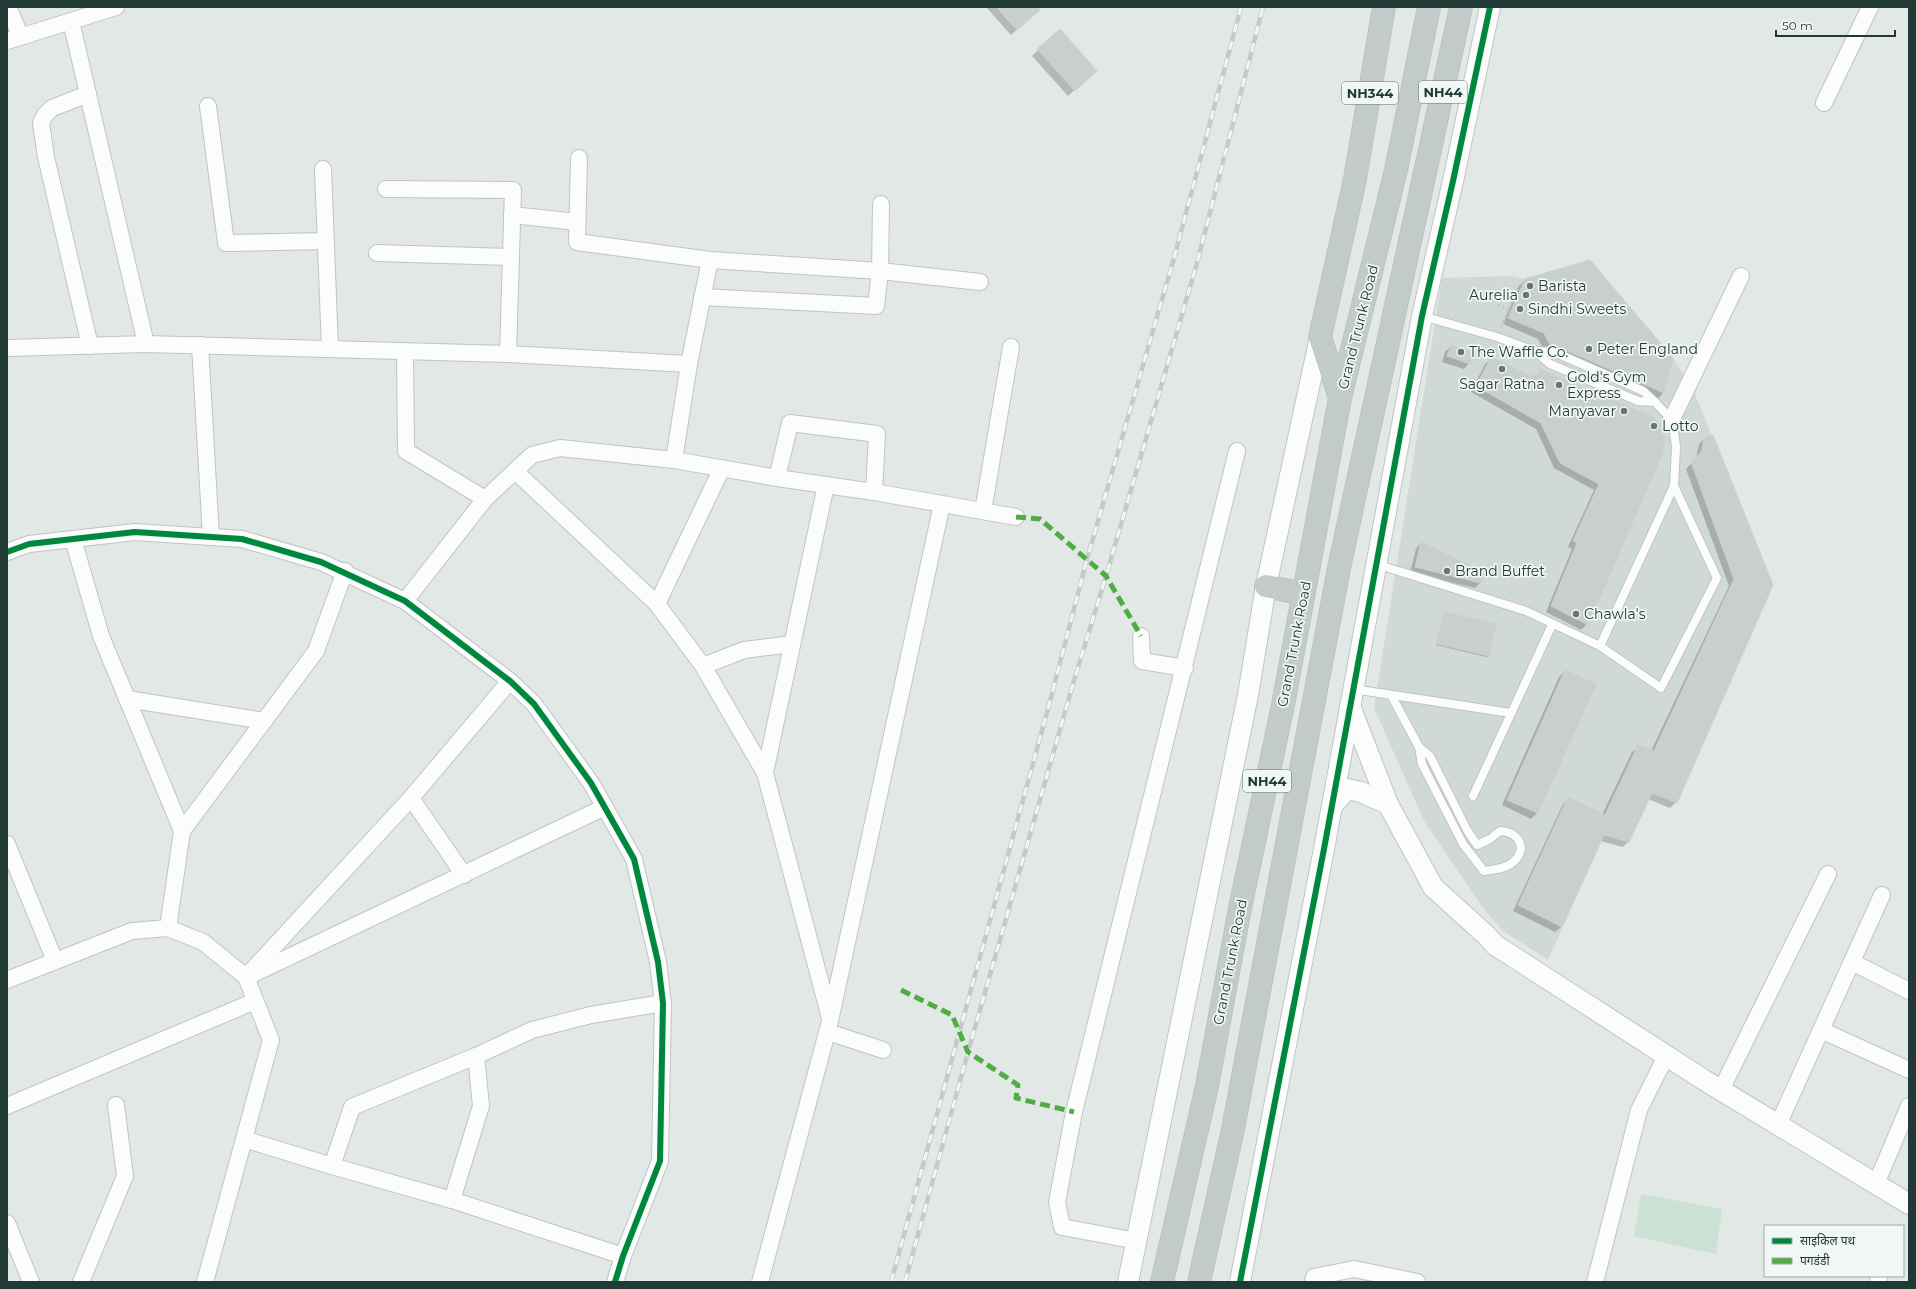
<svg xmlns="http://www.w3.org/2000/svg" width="1916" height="1289" viewBox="0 0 1916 1289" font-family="Montserrat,'Noto Sans Devanagari',sans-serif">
<rect width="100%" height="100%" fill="#e2e8e6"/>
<polygon fill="#d0d9d6" points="1590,260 1673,358 1692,387 1773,585 1677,803 1652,793 1629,842 1604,835 1548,960 1503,931 1483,908 1424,821 1374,708 1442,278 1511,276 1525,279"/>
<polygon fill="#cbe1d4" points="1641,1194 1722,1209 1716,1254 1634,1236"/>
<g fill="#0003">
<polygon points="986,7 1035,7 1032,16 1011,35"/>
<polygon points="1038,50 1090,76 1068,96 1032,56"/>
<polygon points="1525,280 1672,359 1663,393 1658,399 1543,349 1538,339 1503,324 1519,286"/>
<polygon points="1451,346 1469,363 1464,369 1442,362 1445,352"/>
<polygon points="1491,359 1533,378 1541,370 1661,456 1587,624 1581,630 1546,612 1572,549 1568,547 1594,490 1554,468 1536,429 1471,392 1485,364"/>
<polygon points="1705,438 1772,584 1676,802 1670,808 1648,799 1629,841 1623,847 1600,841 1561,927 1555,932 1513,911 1563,804 1569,798 1602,815 1632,752 1638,747 1651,751 1729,586 1686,469 1696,458 1699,444"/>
<polygon points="1421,543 1481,582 1475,588 1410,573 1416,549"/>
<polygon points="1445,613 1488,656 1486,657 1436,645"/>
<polygon points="1565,671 1595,684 1537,813 1531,819 1502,805 1559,677"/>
</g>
<g fill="#c9cfcd" stroke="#cbd0cf">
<polygon points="996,7 1037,7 1040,10 1017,30"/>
<polygon points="1060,29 1097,71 1075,91 1037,49"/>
<polygon points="1590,260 1673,358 1664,393 1549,343 1544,333 1508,318 1525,279"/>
<polygon points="1451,345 1474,353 1470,364 1447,356"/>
<polygon points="1491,357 1535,378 1540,369 1652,417 1661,425 1665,440 1661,457 1588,625 1551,606 1577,543 1573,541 1599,484 1560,463 1541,423 1476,386"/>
<polygon points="1713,435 1773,585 1677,803 1652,793 1629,842 1604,835 1562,927 1518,905 1568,797 1605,815 1638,745 1654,751 1734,579 1691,462 1702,451 1704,437"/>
<polygon points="1421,542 1485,573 1481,583 1415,567"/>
<polygon points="1444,612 1496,624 1489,656 1437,644"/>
<polygon points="1565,670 1596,684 1538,813 1507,800"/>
</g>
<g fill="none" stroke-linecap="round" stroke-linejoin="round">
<g stroke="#bfc5c3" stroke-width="10">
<g id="service">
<polyline points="1422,316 1497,337 1535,351 1554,352 1643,391 1655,402 1638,401 1550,364 1535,351"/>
<polyline points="1655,402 1669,417 1674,432 1676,447 1674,486 1717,578 1661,688 1600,646 1674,486"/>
<polyline points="1376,564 1526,611 1600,646"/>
<polyline points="1353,689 1511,713"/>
<path d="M 1391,695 L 1419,747 L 1422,764 L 1463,844 L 1484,871 C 1492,870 1502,869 1509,865 C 1529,853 1522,832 1500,831 L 1490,839 L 1477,845 L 1467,830 L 1430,756 L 1419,747"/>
<polyline points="1473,796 1552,625"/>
</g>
</g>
<g stroke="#bfc5c3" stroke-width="18">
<g id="minor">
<polyline points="8,7 21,37"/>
<polyline points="71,21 146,344"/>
<polyline points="7,41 116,7"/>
<polyline points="88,94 52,108 45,115 41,123 46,157 90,346"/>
<polyline points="1824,103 1870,7"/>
<polyline points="208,106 226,243 326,241"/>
<polyline points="579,158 577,242 710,260 880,271 980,282"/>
<polyline points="323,169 330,349"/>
<polyline points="386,189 513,190 508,354"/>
<polyline points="512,215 577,222"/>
<polyline points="377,253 511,257"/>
<polyline points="702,297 876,306 880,271 881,204"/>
<polyline points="200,345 211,537"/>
<polyline points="7,348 146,344 508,354 689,364"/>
<polyline points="405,351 406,451 485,499"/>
<polyline points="1671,421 1741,276"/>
<polyline points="674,460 689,364 710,260"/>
<polyline points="515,471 657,604 703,666 765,773 830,1018"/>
<polyline points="777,478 790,423 877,434 874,492"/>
<polyline points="983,511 1011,347"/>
<polyline points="73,539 101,636 182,831 168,928"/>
<polyline points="7,552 29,544 135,532 242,539 321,562 405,601 510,681 534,704 591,783 634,859 658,962 663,1003 660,1161 623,1256 615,1282"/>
<polyline points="405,601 485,499 532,455 560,448 674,460 777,478 874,492 1016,517"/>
<polyline points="657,604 722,468"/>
<polyline points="1141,636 1142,661 1185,668"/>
<polyline points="703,666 744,650 792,644"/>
<polyline points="127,699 264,721"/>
<polyline points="765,773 826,485"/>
<polyline points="411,798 464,875"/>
<polyline points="182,831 316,651 345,571"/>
<polyline points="7,844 55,961"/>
<polyline points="1852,962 1909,991"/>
<polyline points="253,974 605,807"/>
<polyline points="246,977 411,798 510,681"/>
<polyline points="7,980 132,931 168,928 203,942 246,977 271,1040 205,1282"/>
<polyline points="1821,1030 1909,1070"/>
<polyline points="828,1032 883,1050"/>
<polyline points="1721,1090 1828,874"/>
<polyline points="7,1106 255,1001"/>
<polyline points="1778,1125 1882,895"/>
<polyline points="244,1139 332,1166 452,1200 623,1256"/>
<polyline points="332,1166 352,1107 476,1056 532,1030 591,1015 663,1003"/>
<polyline points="1876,1184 1909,1106"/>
<polyline points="452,1200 481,1106 476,1056"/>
<polyline points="7,1223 31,1282"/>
<polyline points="1137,1241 1062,1227 1057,1202 1074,1112 1237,451"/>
<polyline points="81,1282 125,1176 116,1105"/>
<polyline points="760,1282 830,1021 942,504"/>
<polyline points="1313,1282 1314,1277 1354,1269 1417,1282"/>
<polyline points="1595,1282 1639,1110 1666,1056"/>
<polyline points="1878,1282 1879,1276"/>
</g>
</g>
<g stroke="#bfc5c3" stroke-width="22">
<g id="tertiary">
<polyline points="1350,706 1388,804 1433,887 1486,935 1495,945 1704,1080 1909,1204"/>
<polyline points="1332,806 1347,789 1361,792 1388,804"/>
<polyline points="1128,1282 1248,695 1266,586 1320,337"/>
<polyline points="1240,1282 1324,849 1422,316 1453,181 1490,7"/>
</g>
</g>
<g stroke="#bcc4c3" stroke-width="24">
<g id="trunk">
<polyline points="1340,398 1320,337 1355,179 1384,7"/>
<polyline points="1266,586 1303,594"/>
<polyline points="1162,1282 1207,1086 1240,908 1283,705 1340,398 1396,170 1429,7"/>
<polyline points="1199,1282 1233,1129 1340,563 1461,7"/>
</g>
</g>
<g stroke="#c0c8c6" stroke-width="2.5" stroke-dasharray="2 3" stroke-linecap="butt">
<polyline points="1498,305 1508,310"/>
<polyline points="1501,327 1519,285"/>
</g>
<use href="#service" stroke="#fbfcfb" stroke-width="8"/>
<use href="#minor" stroke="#fbfcfb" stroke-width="16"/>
<use href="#tertiary" stroke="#fbfcfb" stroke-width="20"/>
<use href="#trunk" stroke="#c3caca" stroke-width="22"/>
<g stroke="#c6c9c9" stroke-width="4.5">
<g id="rail">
<polyline points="891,1282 1049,705 1087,559 1174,258 1241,7"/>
<polyline points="905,1282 968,1052 1073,684 1106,576 1197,263 1263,7"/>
</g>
</g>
<use href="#rail" stroke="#f0f7f4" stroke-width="3" stroke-dasharray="9" stroke-linecap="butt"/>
<g stroke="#52ac45" stroke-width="5" stroke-dasharray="10 5" stroke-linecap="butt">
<polyline points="1016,517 1040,519 1106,576 1141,636"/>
<polyline points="901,990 952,1015 968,1052 1018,1085 1016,1098 1074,1112"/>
</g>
<g stroke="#f0f7f4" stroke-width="8">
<g id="cycleway">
<polyline points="7,552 29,544 135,532 242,539 321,562 405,601 510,681 534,704 591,783 634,859 658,962 663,1003 660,1161 623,1256 615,1282"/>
<polyline points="1240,1282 1324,849 1422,316 1453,181 1490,7"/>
</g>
</g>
<use href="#cycleway" stroke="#00873e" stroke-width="6"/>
</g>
<g fill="#657774" stroke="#f0f7f4" stroke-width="1.5">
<circle cx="1530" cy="286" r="4"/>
<circle cx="1526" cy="295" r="4"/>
<circle cx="1520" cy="309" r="4"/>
<circle cx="1589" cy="349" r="4"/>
<circle cx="1461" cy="352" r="4"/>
<circle cx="1502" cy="369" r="4"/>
<circle cx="1559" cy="385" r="4"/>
<circle cx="1624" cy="411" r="4"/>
<circle cx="1654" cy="426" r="4"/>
<circle cx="1447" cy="571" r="4"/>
<circle cx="1576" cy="614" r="4"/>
</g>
<g text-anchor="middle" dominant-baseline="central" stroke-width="3.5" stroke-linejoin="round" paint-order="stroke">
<g fill="#f0f7f4" stroke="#5f736f" stroke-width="1">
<rect x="1419" y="81" width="48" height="22" rx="3"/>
<rect x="1342" y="82" width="56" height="22" rx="3"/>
<rect x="1243" y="770" width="48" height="22" rx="3"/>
</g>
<g font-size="13" font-weight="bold" fill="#213a36">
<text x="1443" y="92">NH44</text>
<text x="1370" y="93">NH344</text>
<text x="1267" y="781">NH44</text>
</g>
<g font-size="14" fill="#213a36" stroke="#f0f7f4" text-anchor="start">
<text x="1538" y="286">Barista</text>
<text x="1518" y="295" text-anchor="end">Aurelia</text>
<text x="1528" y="309">Sindhi Sweets</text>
<text x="1597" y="349">Peter England</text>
<text x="1469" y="352">The Waffle Co.</text>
<text x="1567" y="377">Gold's Gym<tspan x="1567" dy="16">Express</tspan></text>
<text x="1502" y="384" text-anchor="middle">Sagar Ratna</text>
<text x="1616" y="411" text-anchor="end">Manyavar</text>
<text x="1662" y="426">Lotto</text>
<text x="1455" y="571">Brand Buffet</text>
<text x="1584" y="614">Chawla's</text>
</g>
<g font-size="14" fill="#213a36" stroke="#f0f7f4">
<text transform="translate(1358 327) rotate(-76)">Grand Trunk Road</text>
<text transform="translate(1294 644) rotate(-79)">Grand Trunk Road</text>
<text transform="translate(1230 962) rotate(-79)">Grand Trunk Road</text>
</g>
</g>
<rect width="1916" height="1289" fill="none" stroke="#213a36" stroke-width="16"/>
<rect x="1764" y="1225" width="140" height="52" fill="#f0f7f4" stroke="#9daba8"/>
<rect x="1772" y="1238" width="20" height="6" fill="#00873e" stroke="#9daba8"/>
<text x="1800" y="1245" font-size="12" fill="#213a36">साइकिल पथ</text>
<rect x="1772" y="1258" width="20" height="6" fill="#52ac45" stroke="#9daba8"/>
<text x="1800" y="1265" font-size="12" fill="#213a36">पगडंडी</text>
<path d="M1776 30v6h119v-6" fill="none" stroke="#213a36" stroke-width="2"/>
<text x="1782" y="30" font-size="12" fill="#213a36" stroke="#f0f7f4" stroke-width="3" paint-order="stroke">50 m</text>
</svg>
